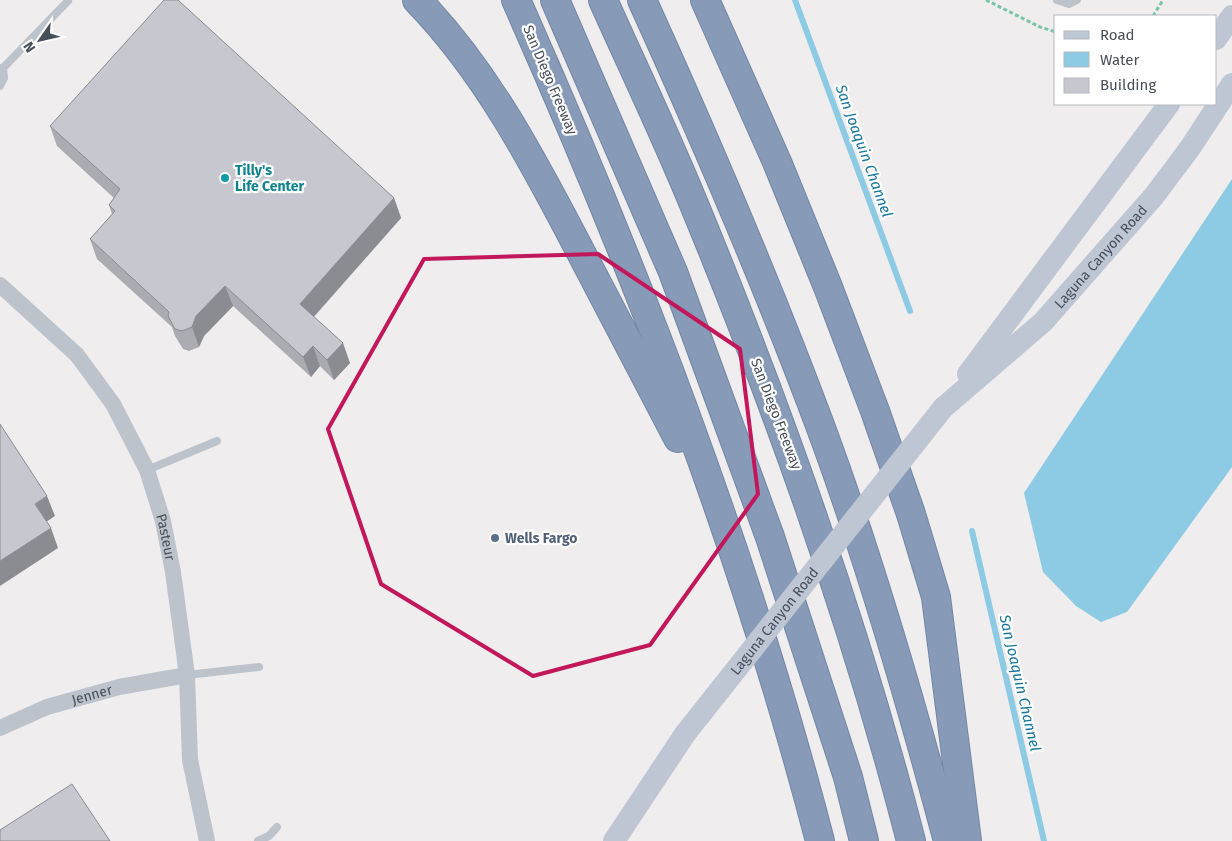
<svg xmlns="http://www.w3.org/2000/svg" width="1232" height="841" viewBox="0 0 1232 841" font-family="'Fira Sans',sans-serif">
<rect width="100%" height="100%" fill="#efeded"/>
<polygon fill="#8dcbe5" points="1232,179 1232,467 1127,612 1101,622 1076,606 1043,572 1024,493"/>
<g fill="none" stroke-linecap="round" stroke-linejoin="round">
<g stroke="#8dcbe5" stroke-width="6">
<polyline points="795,0 910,311"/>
<polyline points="972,531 1044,841"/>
</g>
<g stroke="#7386a4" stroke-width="30">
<g id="motorway">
<path d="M 417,0 C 485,70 531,157 576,243 C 610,308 644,373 678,438"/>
<path d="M 516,0 C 637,272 745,552 820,841"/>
<polyline points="555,0 673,272 770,537 848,777 864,841"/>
<path d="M 603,0 C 633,67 665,134 693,202 C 779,410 855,623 911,841"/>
<path d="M 642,0 C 706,141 767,283 821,428 C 871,563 911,702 948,841"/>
<polyline points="705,0 777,162 828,287 875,411 911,514 936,597 967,841"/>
</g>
</g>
<g stroke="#78c6a6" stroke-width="3" stroke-dasharray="4 2.5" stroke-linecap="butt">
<polyline points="986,0 1040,27 1056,32"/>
<polyline points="1153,16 1163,0"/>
</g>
<g stroke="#bcc3cb" stroke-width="8">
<polyline points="1057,0 1069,4 1077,0"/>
<polyline points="0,68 3,68 4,78 0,86"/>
<polyline points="3,68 68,1"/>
<polyline points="147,470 217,441"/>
<polyline points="187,675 259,667"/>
<polyline points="258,841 269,836 277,827"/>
</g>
<g stroke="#bcc3cb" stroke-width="16">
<path id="s1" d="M 0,285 L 77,355 L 113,404 L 147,470 L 163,521 L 173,572 L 187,675 L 190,760 L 207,841"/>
<path id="s2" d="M 0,728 L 47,707 L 119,687 L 187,675"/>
</g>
<g stroke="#bec6d3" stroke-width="22">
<polyline points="1216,39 1232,16"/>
<polyline points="968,374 1169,104"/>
<path id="s3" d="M 943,408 L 1043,322 L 1154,196 L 1190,148 L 1232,84"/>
<polyline points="614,841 685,734"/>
</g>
<use href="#motorway" stroke="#879bb9" stroke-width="28"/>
<path stroke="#bec6d3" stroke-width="22" id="s4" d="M 685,734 L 943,408"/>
</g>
<polygon fill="#abacb2" points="50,126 394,198 401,218 314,317 350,363 334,380 320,366 311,377 233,306 204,336 199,347 189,351 183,349 175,336 172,327 97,259 90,239 112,214 109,205 114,198 57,146"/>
<g fill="#8b8c91">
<polygon points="394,198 401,218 307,324 300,304"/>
<polygon points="225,286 233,306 204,336 199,347 192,327 196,316"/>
<polygon points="343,343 350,363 334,380 327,360"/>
<polygon points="313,346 320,366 311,377 303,357"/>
<polygon points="47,496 55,516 43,524 35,504"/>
<polygon points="51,528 58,548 0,586 0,561"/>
</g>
<g fill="#c7c8cf" stroke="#8b8c91">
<polygon points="164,0 178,0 394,198 300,304 343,343 327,360 313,346 303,357 225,286 196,316 192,327 182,331 175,329 168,316 169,312 90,239 115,211 109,205 120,189 50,126"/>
<polygon points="0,424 47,496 35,504 51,528 0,561"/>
<polygon points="72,784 110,841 0,841 0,830"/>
</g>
<path fill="none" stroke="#c2185b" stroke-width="4" stroke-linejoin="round" d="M 598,254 L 740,349 L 758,494 L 650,645 L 533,676 L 381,584 L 328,429 L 424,259 Z"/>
<circle fill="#0f9aa8" stroke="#fff" stroke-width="2" cx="225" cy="178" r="5"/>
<circle fill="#5c6f8a" stroke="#fff" stroke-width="2" cx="495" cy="538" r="5"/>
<g text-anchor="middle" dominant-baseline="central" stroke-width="4.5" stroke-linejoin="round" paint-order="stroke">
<g font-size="14" fill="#464e59" stroke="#fff">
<text transform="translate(550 80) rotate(67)">San Diego Freeway</text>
<text stroke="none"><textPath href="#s3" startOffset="219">Laguna Canyon Road</textPath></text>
<text transform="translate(776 414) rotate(69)">San Diego Freeway</text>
<text stroke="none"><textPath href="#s1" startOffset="309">Pasteur</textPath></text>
<text stroke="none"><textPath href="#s4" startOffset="144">Laguna Canyon Road</textPath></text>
<text stroke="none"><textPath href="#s2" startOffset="98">Jenner</textPath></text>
</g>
<g font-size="14" font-weight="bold" fill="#0d838f" stroke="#fff" text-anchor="start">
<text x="235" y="170">Tilly's<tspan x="235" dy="16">Life Center</tspan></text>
</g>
<g font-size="14" font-weight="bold" fill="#4e5e75" stroke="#fff" text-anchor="start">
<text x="505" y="538">Wells Fargo</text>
</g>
<g font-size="15" font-style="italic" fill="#15759d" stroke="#fff">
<text transform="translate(864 151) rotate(70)">San Joaquin Channel</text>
<text transform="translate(1020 683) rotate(77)">San Joaquin Channel</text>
</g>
</g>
<rect x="1054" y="15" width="162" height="90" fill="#ffffff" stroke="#b5b8bd"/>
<rect x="1064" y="31" width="25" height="8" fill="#bec6d3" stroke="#b5b8bd"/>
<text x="1100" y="40" font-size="15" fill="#464e59">Road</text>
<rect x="1064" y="52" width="25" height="15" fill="#8dcbe5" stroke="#b5b8bd"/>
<text x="1100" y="65" font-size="15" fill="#464e59">Water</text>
<rect x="1064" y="78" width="25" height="15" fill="#c7c8cf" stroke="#b5b8bd"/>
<text x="1100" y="90" font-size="15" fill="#464e59">Building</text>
<g transform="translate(40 40) rotate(236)" stroke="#ffffff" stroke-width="4" paint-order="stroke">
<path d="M0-4L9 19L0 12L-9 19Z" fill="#464e59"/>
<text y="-8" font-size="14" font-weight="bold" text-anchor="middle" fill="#464e59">N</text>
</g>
</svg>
